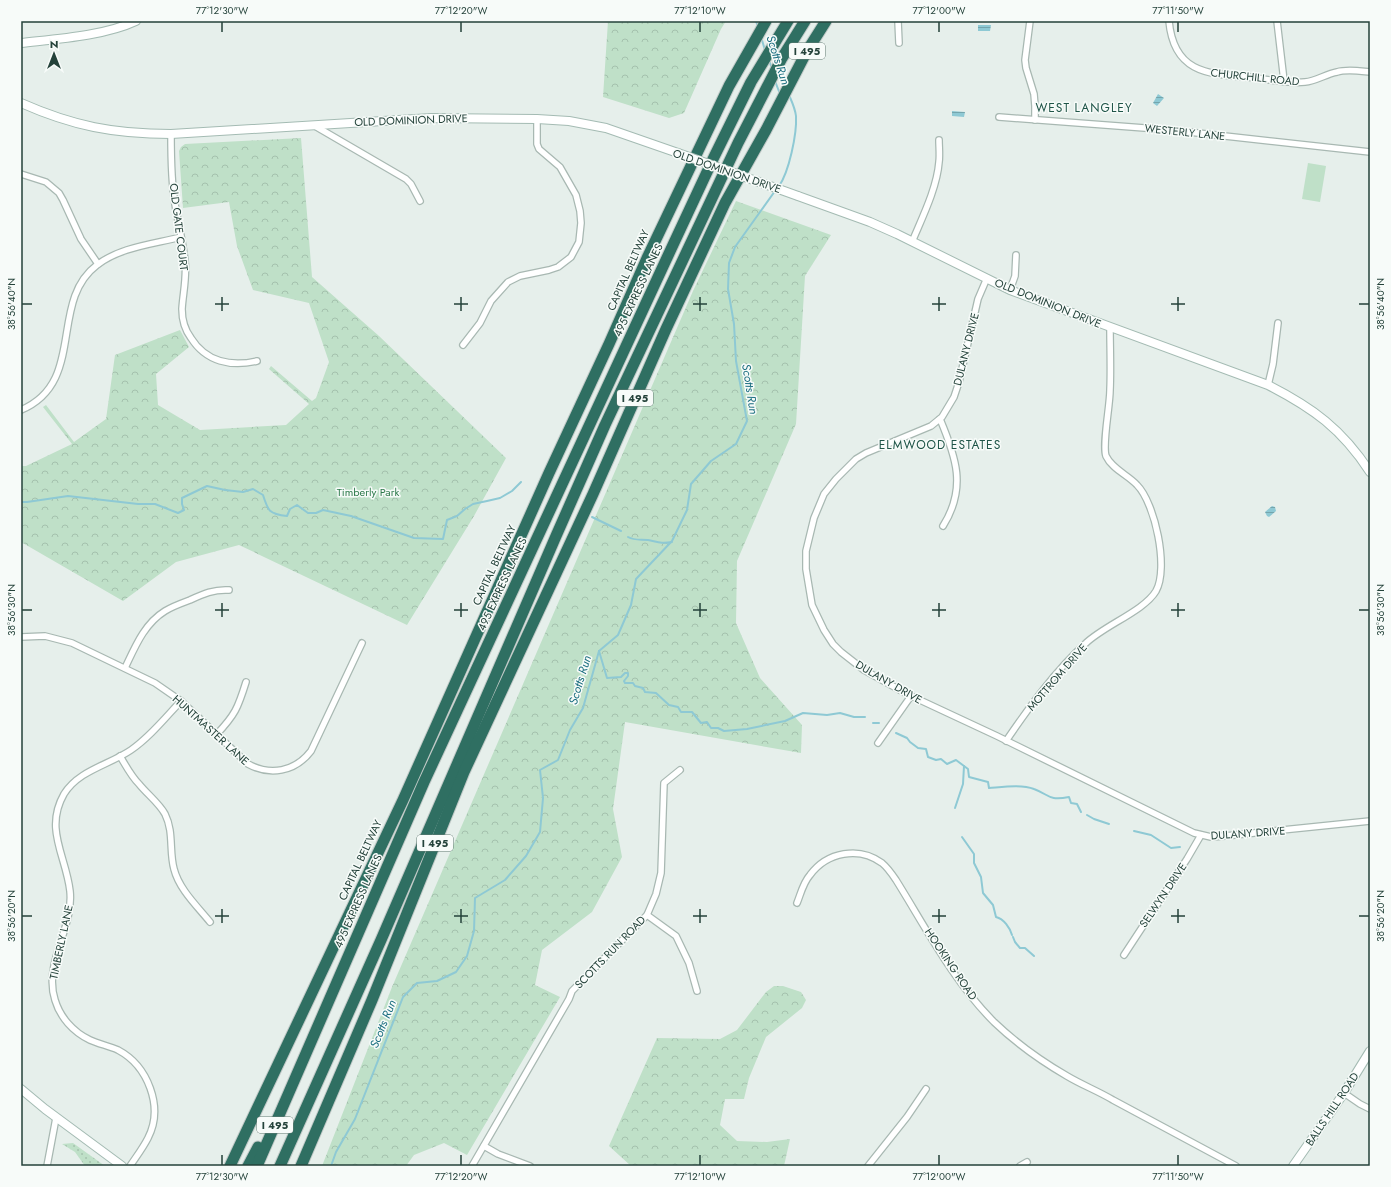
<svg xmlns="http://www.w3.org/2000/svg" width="1391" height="1187" viewBox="0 0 1391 1187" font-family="Jost,sans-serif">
<defs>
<pattern id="green-dots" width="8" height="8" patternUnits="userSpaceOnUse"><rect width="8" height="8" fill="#bfe0c8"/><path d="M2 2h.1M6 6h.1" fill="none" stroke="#a4c1ad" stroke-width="1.8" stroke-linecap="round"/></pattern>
<pattern id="forest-crowns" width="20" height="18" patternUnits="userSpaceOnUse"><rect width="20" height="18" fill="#bfe0c8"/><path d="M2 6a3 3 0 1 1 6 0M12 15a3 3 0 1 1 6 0" fill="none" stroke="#a4c1ad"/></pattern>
<pattern id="water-rules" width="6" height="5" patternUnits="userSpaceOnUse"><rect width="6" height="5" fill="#8ec9d4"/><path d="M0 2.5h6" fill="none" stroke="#74a5ad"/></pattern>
</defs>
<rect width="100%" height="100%" fill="#e6efeb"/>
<polygon fill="url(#green-dots)" points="73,1143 105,1166 85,1166 75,1152 62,1144"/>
<g fill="url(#forest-crowns)">
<polygon points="608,21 726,21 721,29 684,113 669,118 603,97"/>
<polygon points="301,138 312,277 379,336 506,458 474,516 407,625 239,545 176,562 123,601 21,542 21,466 26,466 72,444 43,407 46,405 74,442 106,419 115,355 180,330 189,347 156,374 158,405 200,430 286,425 309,404 269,369 271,366 312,401 316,398 329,362 309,303 253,290 237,246 229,202 183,208 179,151 181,147 185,144"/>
<polygon points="736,201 831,235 805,276 796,424 737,561 736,623 760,678 802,725 801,753 625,722 613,809 622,857 592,912 542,950 535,985 560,997 467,1155 444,1143 414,1155 406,1166 322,1166 392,987 693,291"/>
<polygon points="774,986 783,986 801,992 806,1000 802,1008 766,1037 749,1078 744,1099 725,1099 720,1125 737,1141 767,1142 790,1139 784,1166 631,1166 609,1146 657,1038 720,1039 737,1030 766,992"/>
</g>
<polygon fill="#bfe0c8" points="1308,163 1326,166 1320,202 1302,199"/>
<g fill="url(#water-rules)">
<polygon points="978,25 991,25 990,31 978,31"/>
<polygon points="1158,94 1164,98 1157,106 1153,103"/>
<polygon points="952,111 965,112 964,117 952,116"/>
<polygon points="1272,506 1275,507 1276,511 1269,517 1267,516 1265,512"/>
</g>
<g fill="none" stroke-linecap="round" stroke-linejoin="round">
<g stroke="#8ec9d4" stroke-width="2">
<polyline points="756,21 758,27"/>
<polyline points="761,37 765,50"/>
<polyline points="769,60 772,69"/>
<polyline points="775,81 780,94"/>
<path d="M 779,186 C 789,172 797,134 796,116 C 795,108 792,102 789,95"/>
<path d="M 21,502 L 27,502 L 68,496 L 138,504 L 155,504 L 178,513 L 184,510 L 182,504 L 182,498 L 207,486 L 225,490 L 243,492 L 253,489 L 263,495 C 268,511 269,514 287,516 L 290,509 L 297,505 L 308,513 L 316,513 L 323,510 L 351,516 L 414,538 L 443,539 L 447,520 L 457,516 L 465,509 L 473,504 L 487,501 L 500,498 L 512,491 L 521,482"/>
<polyline points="592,517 621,531"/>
<path d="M 628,537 C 635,541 641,539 648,540 C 658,542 661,544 672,542"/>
<polyline points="599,651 607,678 621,677 625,673 628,673 628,676 624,681 625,683 633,683 635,686 643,688 645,692 656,693 669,705 678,707 681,712 692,712 701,723 707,722 711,728 718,728 724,731 747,729 785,721 803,713 827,715 840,713 854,717 865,717"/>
<polyline points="873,723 879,723"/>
<path d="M 896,733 L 907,738 L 910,742 L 918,748 L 926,749 L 928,757 L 936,760 L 941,759 L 947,764 L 956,760 L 968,769 L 969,777 L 988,782 L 989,788 C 1002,787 1022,784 1034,789 C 1050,795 1048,801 1069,797 L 1071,803 L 1077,804 L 1081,812"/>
<polyline points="955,808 963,784 964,766"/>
<polyline points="1087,815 1094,819 1109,824"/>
<polyline points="1134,831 1151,835 1171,848 1180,847"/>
<path d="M 962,837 L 974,854 L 974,863 L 981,877 L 983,893 L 993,905 L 996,917 C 1004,919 1010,928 1012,935"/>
<polyline points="1013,937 1015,942 1020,948 1025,948 1034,956"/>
<polyline points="331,1166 336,1152 355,1119 403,997 417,983 437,981 456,972 467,956 474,931 475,898 505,880 526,856 540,832 543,798 540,770 558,760 570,730 583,708 599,651 618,635 631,605 636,579 672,541 687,510 691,484 711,461 736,444 747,421 736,361 734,324 728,289 729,263 735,247 775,191"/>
</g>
<g stroke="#a8b8b2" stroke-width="8">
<g id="street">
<polyline points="898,21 899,43"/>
<polyline points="1030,21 1025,60 1026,68 1034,94 1035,106 1035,120"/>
<path d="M 1169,21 C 1174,76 1212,74 1256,78 C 1272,80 1289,84 1305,82 C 1316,81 1326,74 1337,72 C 1347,69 1359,71 1370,72"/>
<polyline points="1277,21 1284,81"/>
<polyline points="999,117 1171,130 1370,152"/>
<polyline points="315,126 406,179 411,184 420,201"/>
<path d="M 171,134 C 171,157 171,181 175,204 C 178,223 183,242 185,261 C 187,277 183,293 182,309 C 182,320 185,330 191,338 C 206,362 231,367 257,361"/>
<polyline points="21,174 46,182 59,193 63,200 81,239 98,264"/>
<path d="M 912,242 C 922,218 937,188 939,162 C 940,155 939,147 939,140"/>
<polyline points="987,278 978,299 959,382 954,397 942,417 931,426 866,453 856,459 836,479 824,494 814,518 806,551 806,569 812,605 824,630 833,644 841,652 864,670 907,694 997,736 1194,833 1211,837 1225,836 1370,821"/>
<polyline points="1010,290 1015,276 1016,255"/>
<polyline points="463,345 480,323 491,301 508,282 520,276 549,270 558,267 571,257 579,242 581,223 580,211 576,195 560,167 539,149 537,144 537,119"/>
<polyline points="1268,385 1273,364 1278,323"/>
<path d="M 21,410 C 87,382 48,302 97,265 C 120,247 154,244 181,237"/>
<path d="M 940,419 C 956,457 967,488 943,526"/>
<path d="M 21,637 L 45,636 L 72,643 L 155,683 L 181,701 L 248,764 C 270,776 295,772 311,751 L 362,643"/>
<path d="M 125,668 C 135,647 144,624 165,611 C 173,606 182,603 190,600 C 203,594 214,589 229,590"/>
<path d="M 216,735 C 235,715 238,708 246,682"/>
<path d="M 1006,741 C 1030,706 1055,671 1086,643 C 1105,625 1144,611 1156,591 C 1169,568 1155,503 1137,485 C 1128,475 1112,469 1106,456 C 1102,445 1110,406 1110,390 C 1111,369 1110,348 1110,327"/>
<polyline points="878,743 911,696"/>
<path d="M 120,756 C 126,766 131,776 139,784 C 147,794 159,803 165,814 C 174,832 169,851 174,869 C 179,889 197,906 210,922"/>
<path d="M 797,903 C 801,893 803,883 810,875 C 827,852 859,846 882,863 C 888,868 892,874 896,880 C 926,928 953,981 994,1022 C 1016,1043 1041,1061 1067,1076 C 1082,1085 1098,1091 1113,1100 C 1154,1122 1195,1144 1236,1166"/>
<polyline points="647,915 676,936 689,963 697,991"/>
<polyline points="1124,955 1187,859 1201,835"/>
<polyline points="1344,1093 1360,1104 1370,1109"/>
<polyline points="484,1146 498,1154 530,1166"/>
<polyline points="47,1166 56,1118"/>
<path d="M 130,1166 C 136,1157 143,1148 148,1138 C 164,1107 148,1066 118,1050 C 109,1046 99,1044 90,1040 C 73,1032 60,1017 55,1000 C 43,963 74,928 70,891 C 66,856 44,829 64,794 C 79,770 109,765 131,750 C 150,737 165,718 181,701"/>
<polyline points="472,1166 569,999 572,991 647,915 656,894 661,873 664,783 680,770"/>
<polyline points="868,1166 907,1117 926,1089"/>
<polyline points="1020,1166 1027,1162"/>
</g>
</g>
<g stroke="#a4bbb3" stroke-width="10">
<g id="secondary">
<path d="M 21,43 C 56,39 104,36 136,21"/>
<path d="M 21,103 C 73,126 114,134 171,134 L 431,118 L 537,119 L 569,121 L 606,128 L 678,153"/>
<path d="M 798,196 L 870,222 L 897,234 L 1010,290 L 1268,385 C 1313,408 1342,429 1370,472"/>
<polyline points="21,1089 45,1109 122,1166"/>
<polyline points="1293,1166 1344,1093 1370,1051"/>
</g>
</g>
<g stroke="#c2cac8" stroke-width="13">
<g id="highway">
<polyline points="230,1166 403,800 549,473 609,344 648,256 729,86 766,21"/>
<polyline points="248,1166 258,1147"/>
<polyline points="257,1166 424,782 672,247 714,157 751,82 788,21"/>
<polyline points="280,1166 381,940 556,536 605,425 738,143 782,58 805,21"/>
<polyline points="301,1166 372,1000 464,772 593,494 666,329 725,203 766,130 807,51 826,21"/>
</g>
</g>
<use href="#street" stroke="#fff" stroke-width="5.5"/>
<use href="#secondary" stroke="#fff" stroke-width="8"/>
<use href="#highway" stroke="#2f6f62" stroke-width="11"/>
<g stroke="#a4bbb3" stroke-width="10" stroke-linecap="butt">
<polyline id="secondary-bridge" points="678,153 798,196"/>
</g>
<use href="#secondary-bridge" stroke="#fff" stroke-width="8"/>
</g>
<path fill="none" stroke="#24423a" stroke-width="1.5" d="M 222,22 L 222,32M 461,22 L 461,32M 700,22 L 700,32M 939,22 L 939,32M 1178,22 L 1178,32M 222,297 L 222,311M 461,297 L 461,311M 700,297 L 700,311M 939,297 L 939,311M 1178,297 L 1178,311M 22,304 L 32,304M 215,304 L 229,304M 454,304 L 468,304M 693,304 L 707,304M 932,304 L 946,304M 1171,304 L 1185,304M 1359,304 L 1369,304M 222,603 L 222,617M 461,603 L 461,617M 700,603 L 700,617M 939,603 L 939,617M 1178,603 L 1178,617M 22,610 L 32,610M 215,610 L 229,610M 454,610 L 468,610M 693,610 L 707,610M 932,610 L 946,610M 1171,610 L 1185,610M 1359,610 L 1369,610M 222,909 L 222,923M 461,909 L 461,923M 700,909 L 700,923M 939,909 L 939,923M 1178,909 L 1178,923M 22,916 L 32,916M 215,916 L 229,916M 454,916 L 468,916M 693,916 L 707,916M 932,916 L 946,916M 1171,916 L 1185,916M 1359,916 L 1369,916M 222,1155 L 222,1165M 461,1155 L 461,1165M 700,1155 L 700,1165M 939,1155 L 939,1165M 1178,1155 L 1178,1165"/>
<g text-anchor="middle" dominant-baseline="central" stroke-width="3" stroke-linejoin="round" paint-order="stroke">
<g fill="#f7fbf9" stroke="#637a73" stroke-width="1">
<rect x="789" y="43" width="36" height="16" rx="3"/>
<rect x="617" y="390" width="36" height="16" rx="3"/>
<rect x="417" y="835" width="36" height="16" rx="3"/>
<rect x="257" y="1117" width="36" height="16" rx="3"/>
</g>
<g font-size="10" font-weight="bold" fill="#24423a">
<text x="807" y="51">I 495</text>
<text x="635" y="398">I 495</text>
<text x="435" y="843">I 495</text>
<text x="275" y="1125">I 495</text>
</g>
<g font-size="11" fill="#24423a" stroke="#f7fbf9">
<text transform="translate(1255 77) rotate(6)">CHURCHILL ROAD</text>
<text transform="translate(411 120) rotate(-2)">OLD DOMINION DRIVE</text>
<text transform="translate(1185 132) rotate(6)">WESTERLY LANE</text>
<text transform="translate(727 171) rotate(19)">OLD DOMINION DRIVE</text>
<text transform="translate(179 227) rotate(83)">OLD GATE COURT</text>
<text transform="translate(628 270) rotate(-66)">CAPITAL BELTWAY</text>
<text transform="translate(638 290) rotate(-65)">495 EXPRESS LANES</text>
<text transform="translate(1048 303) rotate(22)">OLD DOMINION DRIVE</text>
<text transform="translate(966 349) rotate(-76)">DULANY DRIVE</text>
<text transform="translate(494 565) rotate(-65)">CAPITAL BELTWAY</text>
<text transform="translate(502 584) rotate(-65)">495 EXPRESS LANES</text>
<text transform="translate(1057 677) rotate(-49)">MOTTROM DRIVE</text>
<text transform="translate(889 682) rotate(30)">DULANY DRIVE</text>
<text transform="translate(211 730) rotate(42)">HUNTMASTER LANE</text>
<text transform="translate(1248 833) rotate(-4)">DULANY DRIVE</text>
<text transform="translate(360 860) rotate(-65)">CAPITAL BELTWAY</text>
<text transform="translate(1163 895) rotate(-56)">SELWYN DRIVE</text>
<text transform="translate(358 901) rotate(-66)">495 EXPRESS LANES</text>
<text transform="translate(61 942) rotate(-78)">TIMBERLY LANE</text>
<text transform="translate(610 952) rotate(-46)">SCOTTS RUN ROAD</text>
<text transform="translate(951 964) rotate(56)">HOOKING ROAD</text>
<text transform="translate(1332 1109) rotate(-56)">BALLS HILL ROAD</text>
</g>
<g font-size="11" fill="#2d7a4b" stroke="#f7fbf9">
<text x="368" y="492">Timberly Park</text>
</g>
<g font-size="12" font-style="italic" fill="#1c6f80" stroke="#f7fbf9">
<text transform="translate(778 60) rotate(72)">Scotts Run</text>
<text transform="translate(750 389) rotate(81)">Scotts Run</text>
<text transform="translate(580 680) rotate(-73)">Scotts Run</text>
<text transform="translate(383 1024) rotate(-68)">Scotts Run</text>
</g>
<g font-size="12" letter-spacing="1" fill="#1f5548" stroke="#f7fbf9">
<text x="1084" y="108">WEST LANGLEY</text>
<text x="940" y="445">ELMWOOD ESTATES</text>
</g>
</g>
<rect width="1391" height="1187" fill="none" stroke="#f7fbf9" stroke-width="44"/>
<g transform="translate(54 54)" stroke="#f7fbf9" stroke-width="3" paint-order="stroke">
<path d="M0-3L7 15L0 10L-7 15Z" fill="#24423a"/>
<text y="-6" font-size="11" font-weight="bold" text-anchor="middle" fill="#24423a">N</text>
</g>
<rect x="22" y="22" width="1347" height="1143" fill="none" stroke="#24423a" stroke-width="1.5"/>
<g font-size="10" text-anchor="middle" fill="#24423a">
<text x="222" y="14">77°12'30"W</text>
<text x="461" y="14">77°12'20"W</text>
<text x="700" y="14">77°12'10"W</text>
<text x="939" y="14">77°12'00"W</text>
<text x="1178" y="14">77°11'50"W</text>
<text transform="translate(11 304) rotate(-90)" y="4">38°56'40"N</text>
<text transform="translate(1380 304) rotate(-90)" y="4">38°56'40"N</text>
<text transform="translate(11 610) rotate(-90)" y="4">38°56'30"N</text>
<text transform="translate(1380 610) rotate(-90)" y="4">38°56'30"N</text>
<text transform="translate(11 916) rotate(-90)" y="4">38°56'20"N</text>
<text transform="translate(1380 916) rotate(-90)" y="4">38°56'20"N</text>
<text x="222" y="1180">77°12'30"W</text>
<text x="461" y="1180">77°12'20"W</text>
<text x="700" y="1180">77°12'10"W</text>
<text x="939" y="1180">77°12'00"W</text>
<text x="1178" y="1180">77°11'50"W</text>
</g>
</svg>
